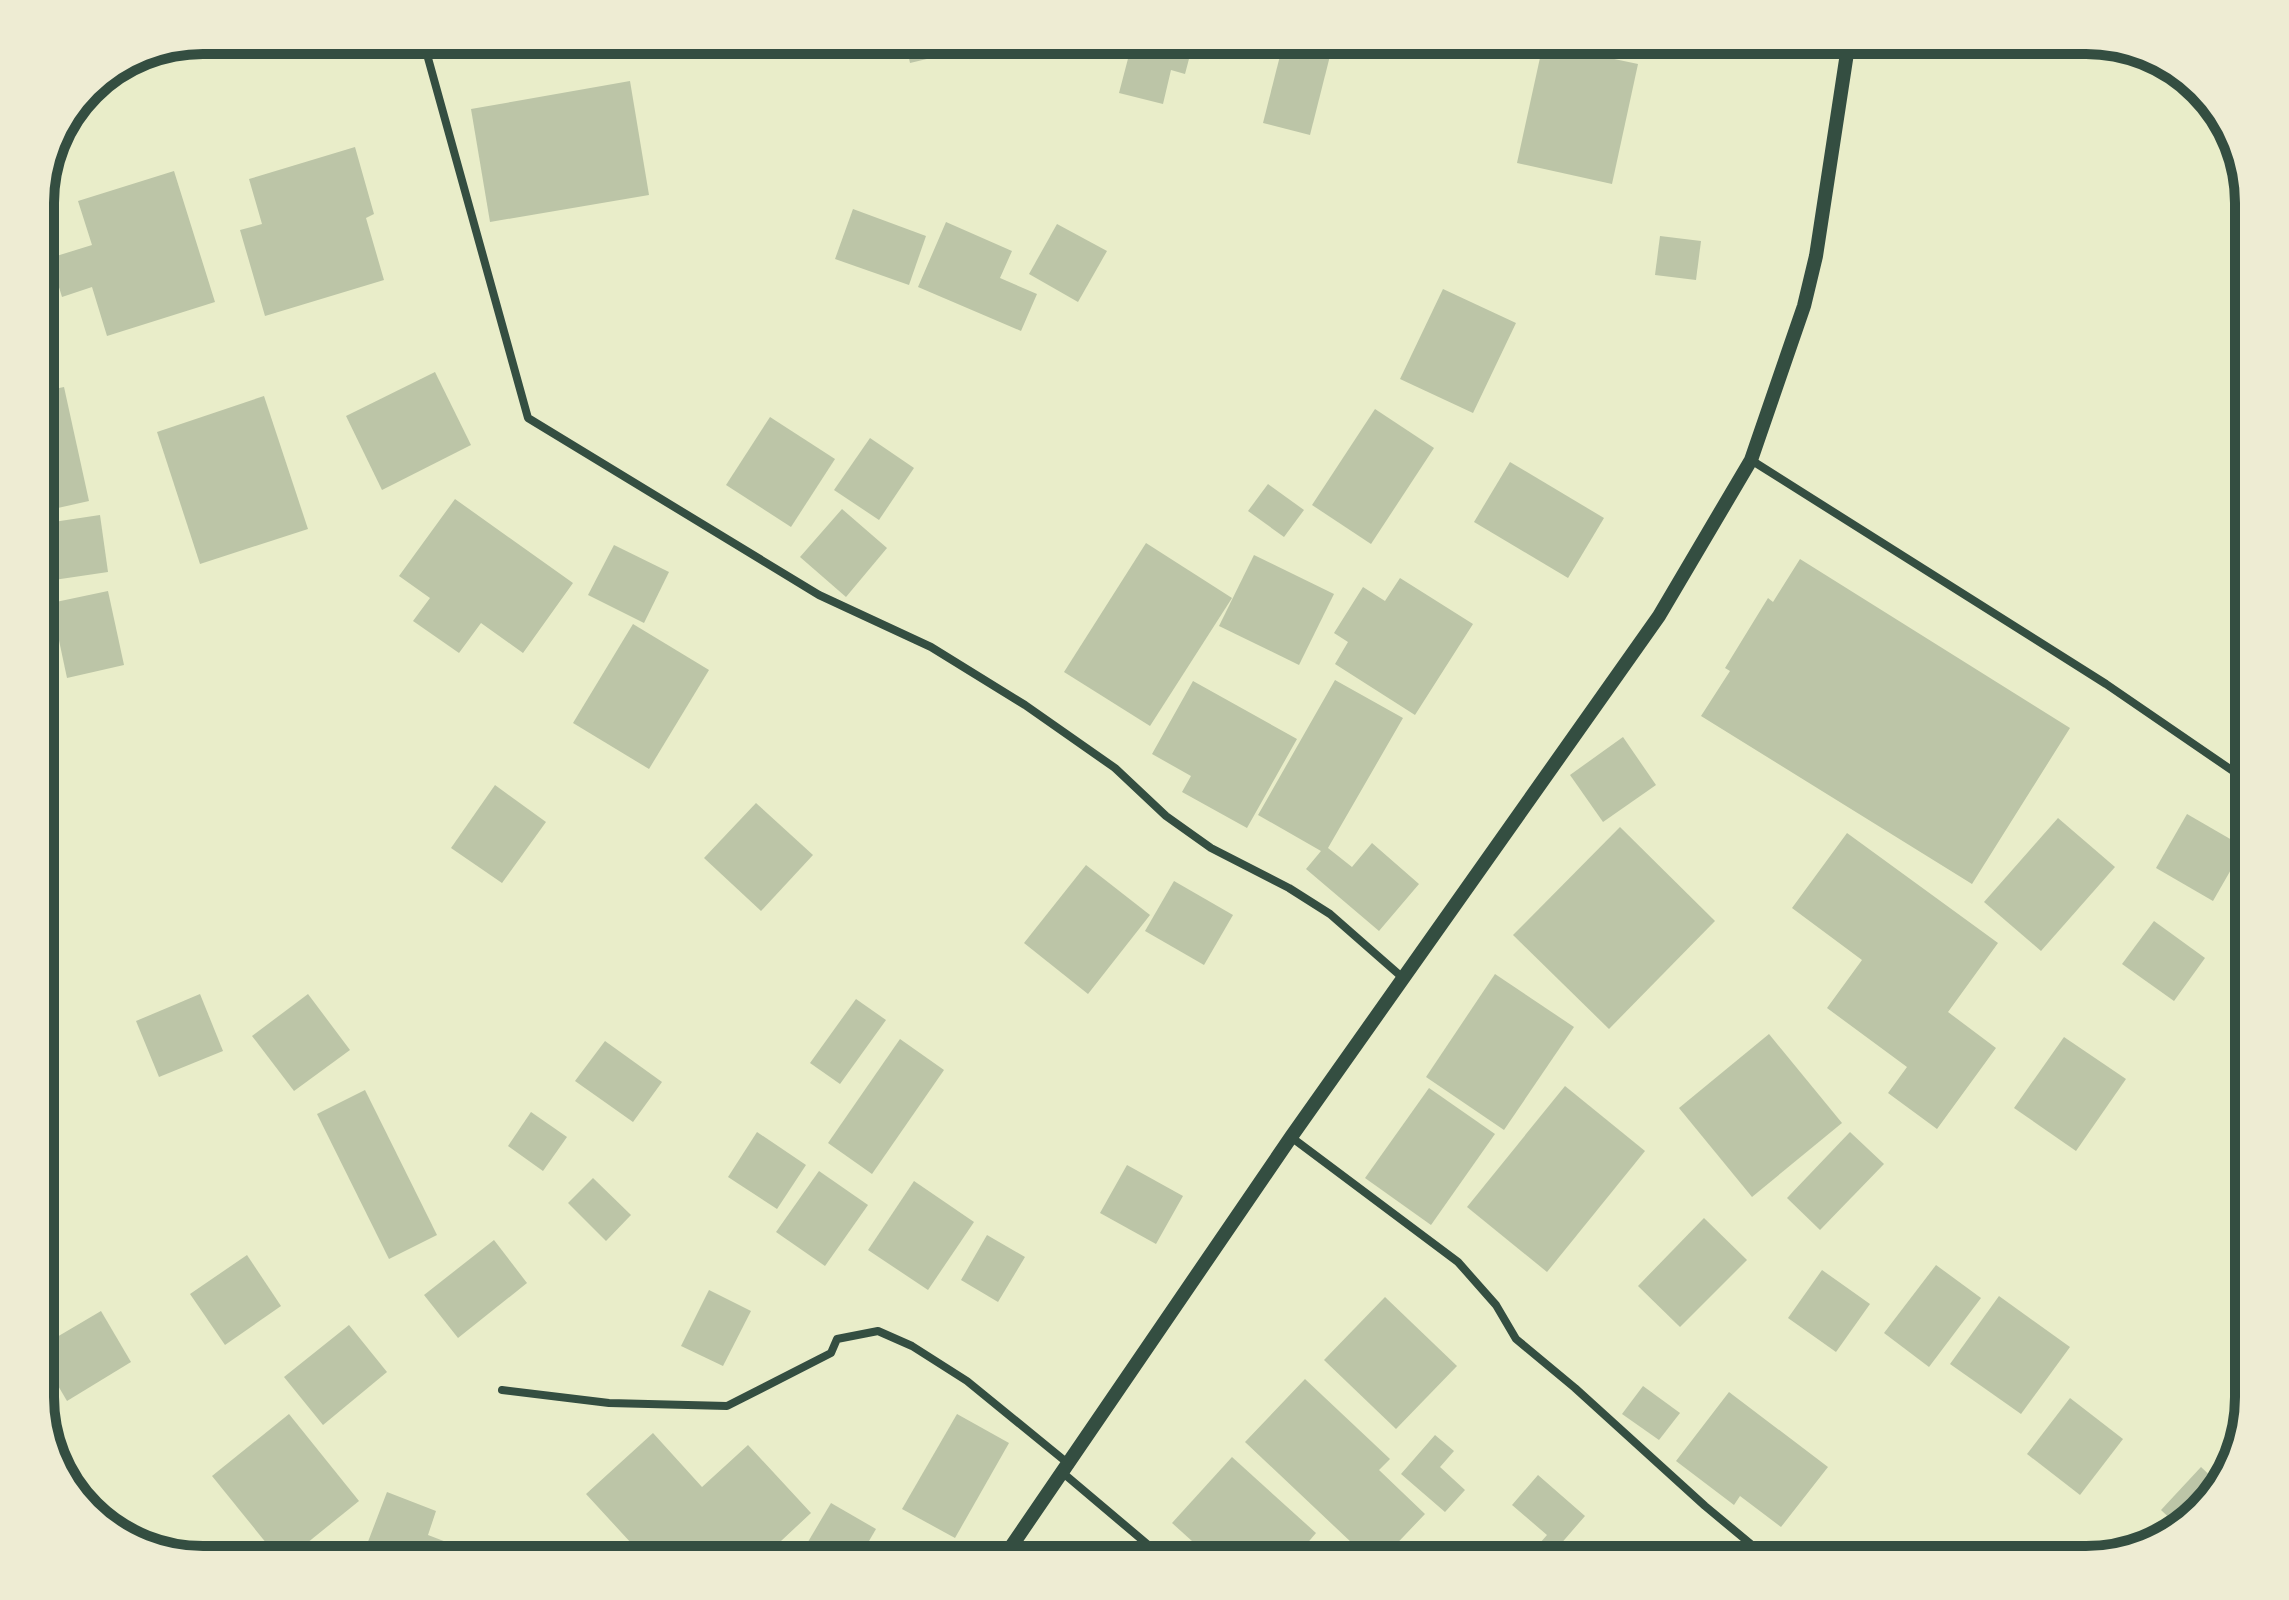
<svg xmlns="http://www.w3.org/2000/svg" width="2289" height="1600" viewBox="0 0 2289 1600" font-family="Poppins,sans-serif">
<rect width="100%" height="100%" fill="#e9edc9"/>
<g fill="#bcc5a7">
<polygon points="905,40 985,40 986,45 910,63"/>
<polygon points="1123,40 1194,40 1185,74 1171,70 1163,104 1119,93 1130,51 1121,49"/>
<polygon points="1284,40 1334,40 1310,135 1263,123"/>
<polygon points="1543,44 1638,64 1612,184 1517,163"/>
<polygon points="630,81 649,195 490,222 471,109"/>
<polygon points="355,147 374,214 366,218 384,280 265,316 240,230 262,224 249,179"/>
<polygon points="174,171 215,302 107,336 92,287 62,297 50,258 92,245 78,201"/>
<polygon points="853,209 926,236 909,285 835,259"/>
<polygon points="946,222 1012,251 1000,278 1037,294 1021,331 918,287"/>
<polygon points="1057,224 1107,251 1078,302 1029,274"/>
<polygon points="1660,236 1701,241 1696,280 1655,275"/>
<polygon points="1443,289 1516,323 1473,413 1400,379"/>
<polygon points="435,372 471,445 382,490 346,416"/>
<polygon points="64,387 89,501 40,512 40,392"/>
<polygon points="264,396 308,529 200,564 157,432"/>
<polygon points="1375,409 1434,448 1371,544 1312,505"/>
<polygon points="770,417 835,459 791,527 726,485"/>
<polygon points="870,438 914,468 879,520 834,490"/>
<polygon points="1510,462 1604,518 1568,578 1474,522"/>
<polygon points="1268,484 1304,510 1284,537 1248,511"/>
<polygon points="455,499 573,583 523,653 481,623 459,653 413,621 430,598 399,576"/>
<polygon points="842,509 887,548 846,597 800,557"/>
<polygon points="100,515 108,572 47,581 40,524"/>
<polygon points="1146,543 1232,598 1150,726 1064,672"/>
<polygon points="614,545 669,572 644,623 588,595"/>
<polygon points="1254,555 1334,594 1299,665 1219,626"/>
<polygon points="1800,559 2070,728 1972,884 1701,716 1730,671 1725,668 1768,598 1773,602"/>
<polygon points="1400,578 1473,624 1415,715 1335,664 1348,642 1334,633 1363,587 1385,601"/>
<polygon points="108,591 124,665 67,678 51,603"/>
<polygon points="633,624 709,670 649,769 573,723"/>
<polygon points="1335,680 1403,718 1328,848 1352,867 1372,843 1419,884 1379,931 1306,869 1321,851 1258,815"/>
<polygon points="1193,681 1297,739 1247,828 1182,792 1191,776 1152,754"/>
<polygon points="1623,737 1656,785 1603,822 1570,775"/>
<polygon points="495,785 546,822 502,883 451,848"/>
<polygon points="756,803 813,855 761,911 704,858"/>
<polygon points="2187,814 2244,847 2213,901 2156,868"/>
<polygon points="2058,818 2115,867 2041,951 1984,902"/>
<polygon points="1620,827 1715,921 1609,1029 1513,935"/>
<polygon points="1847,833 1998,943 1948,1012 1996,1048 1937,1129 1888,1093 1907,1067 1827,1008 1862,960 1792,908"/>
<polygon points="1086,865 1150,915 1088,994 1024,943"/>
<polygon points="1174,881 1233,915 1204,965 1145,931"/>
<polygon points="2154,921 2205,958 2174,1001 2122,964"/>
<polygon points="1495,974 1574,1027 1504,1130 1426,1077"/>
<polygon points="200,994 223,1051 159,1077 136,1021"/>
<polygon points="308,994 350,1050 294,1091 252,1036"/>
<polygon points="856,999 886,1020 840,1084 810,1063"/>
<polygon points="1769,1034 1842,1123 1752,1197 1679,1108"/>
<polygon points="2064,1037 2126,1079 2076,1151 2014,1108"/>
<polygon points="900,1039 944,1070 872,1174 828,1143"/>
<polygon points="605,1041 662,1082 633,1122 575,1081"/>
<polygon points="1565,1086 1645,1151 1547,1272 1467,1207"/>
<polygon points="1429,1088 1495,1134 1431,1225 1365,1178"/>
<polygon points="365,1090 437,1235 389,1259 317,1114"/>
<polygon points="531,1112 567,1137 543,1171 508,1146"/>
<polygon points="757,1132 806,1165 777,1209 728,1177"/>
<polygon points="1850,1132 1884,1164 1820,1230 1787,1198"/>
<polygon points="1127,1165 1183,1196 1156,1244 1100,1213"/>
<polygon points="819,1171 868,1205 825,1266 776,1232"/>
<polygon points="593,1178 631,1215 606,1241 568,1203"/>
<polygon points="914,1181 974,1222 928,1290 868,1250"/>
<polygon points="1704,1218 1747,1260 1680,1327 1638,1286"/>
<polygon points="987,1235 1025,1257 998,1302 961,1280"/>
<polygon points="494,1240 527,1283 458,1338 424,1295"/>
<polygon points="247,1255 281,1306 225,1345 190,1294"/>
<polygon points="1936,1265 1981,1298 1929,1367 1884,1333"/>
<polygon points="1822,1270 1870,1304 1836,1352 1788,1318"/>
<polygon points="709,1290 751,1311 723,1366 681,1346"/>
<polygon points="1999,1296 2070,1347 2021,1414 1950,1364"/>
<polygon points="1385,1297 1457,1366 1396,1429 1324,1360"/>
<polygon points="101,1311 131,1362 67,1401 40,1355 40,1347"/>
<polygon points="349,1325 387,1372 323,1425 284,1377"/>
<polygon points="1305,1379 1390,1459 1379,1470 1425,1514 1385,1556 1390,1560 1338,1560 1352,1543 1245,1442"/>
<polygon points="1643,1386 1680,1413 1659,1440 1622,1414"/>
<polygon points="1729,1392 1828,1467 1781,1527 1740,1496 1734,1505 1676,1461"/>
<polygon points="2070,1398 2123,1439 2080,1495 2027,1454"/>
<polygon points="289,1414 359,1501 286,1560 280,1560 212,1476"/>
<polygon points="957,1414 1009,1443 955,1538 902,1509"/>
<polygon points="653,1433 702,1487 748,1445 811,1513 766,1555 771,1560 615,1560 632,1544 586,1494"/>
<polygon points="1435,1435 1454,1451 1440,1467 1465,1490 1445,1512 1401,1474"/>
<polygon points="1232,1457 1316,1533 1293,1560 1213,1560 1172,1523"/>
<polygon points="2201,1467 2219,1484 2216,1496 2178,1526 2161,1510"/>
<polygon points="1538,1475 1585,1516 1559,1546 1575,1560 1525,1560 1547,1535 1512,1505"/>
<polygon points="387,1492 436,1511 428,1535 462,1548 457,1560 361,1560"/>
<polygon points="831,1503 876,1529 858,1560 815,1560 802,1552"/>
</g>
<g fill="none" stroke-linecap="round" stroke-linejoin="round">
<g stroke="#344e41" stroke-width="8">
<polyline points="423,40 528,418 819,595 931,647 1025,705 1115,768 1166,816 1211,848 1289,888 1330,914 1403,978"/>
<polyline points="1751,460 2106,684 2249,782"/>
<polyline points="1291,1137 1458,1262 1496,1305 1516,1339 1575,1388 1705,1506 1770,1560"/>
<polyline points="502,1390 609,1403 727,1406 831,1353 837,1339 878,1331 912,1346 967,1381 1070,1465"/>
<polyline points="1063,1473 1166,1560"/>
</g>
<polyline stroke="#344e41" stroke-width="14" points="1002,1560 1291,1137 1659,616 1751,460 1804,306 1816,256 1849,40"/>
</g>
<path d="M0 0H2289V1600H0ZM203 54H2086A149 149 0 0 1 2235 203V1397A149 149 0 0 1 2086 1546H203A149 149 0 0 1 54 1397V203A149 149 0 0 1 203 54Z" fill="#eeecd3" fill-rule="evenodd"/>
<path fill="none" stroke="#344e41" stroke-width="10" d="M203 54H2086A149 149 0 0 1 2235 203V1397A149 149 0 0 1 2086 1546H203A149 149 0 0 1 54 1397V203A149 149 0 0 1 203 54Z"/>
</svg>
